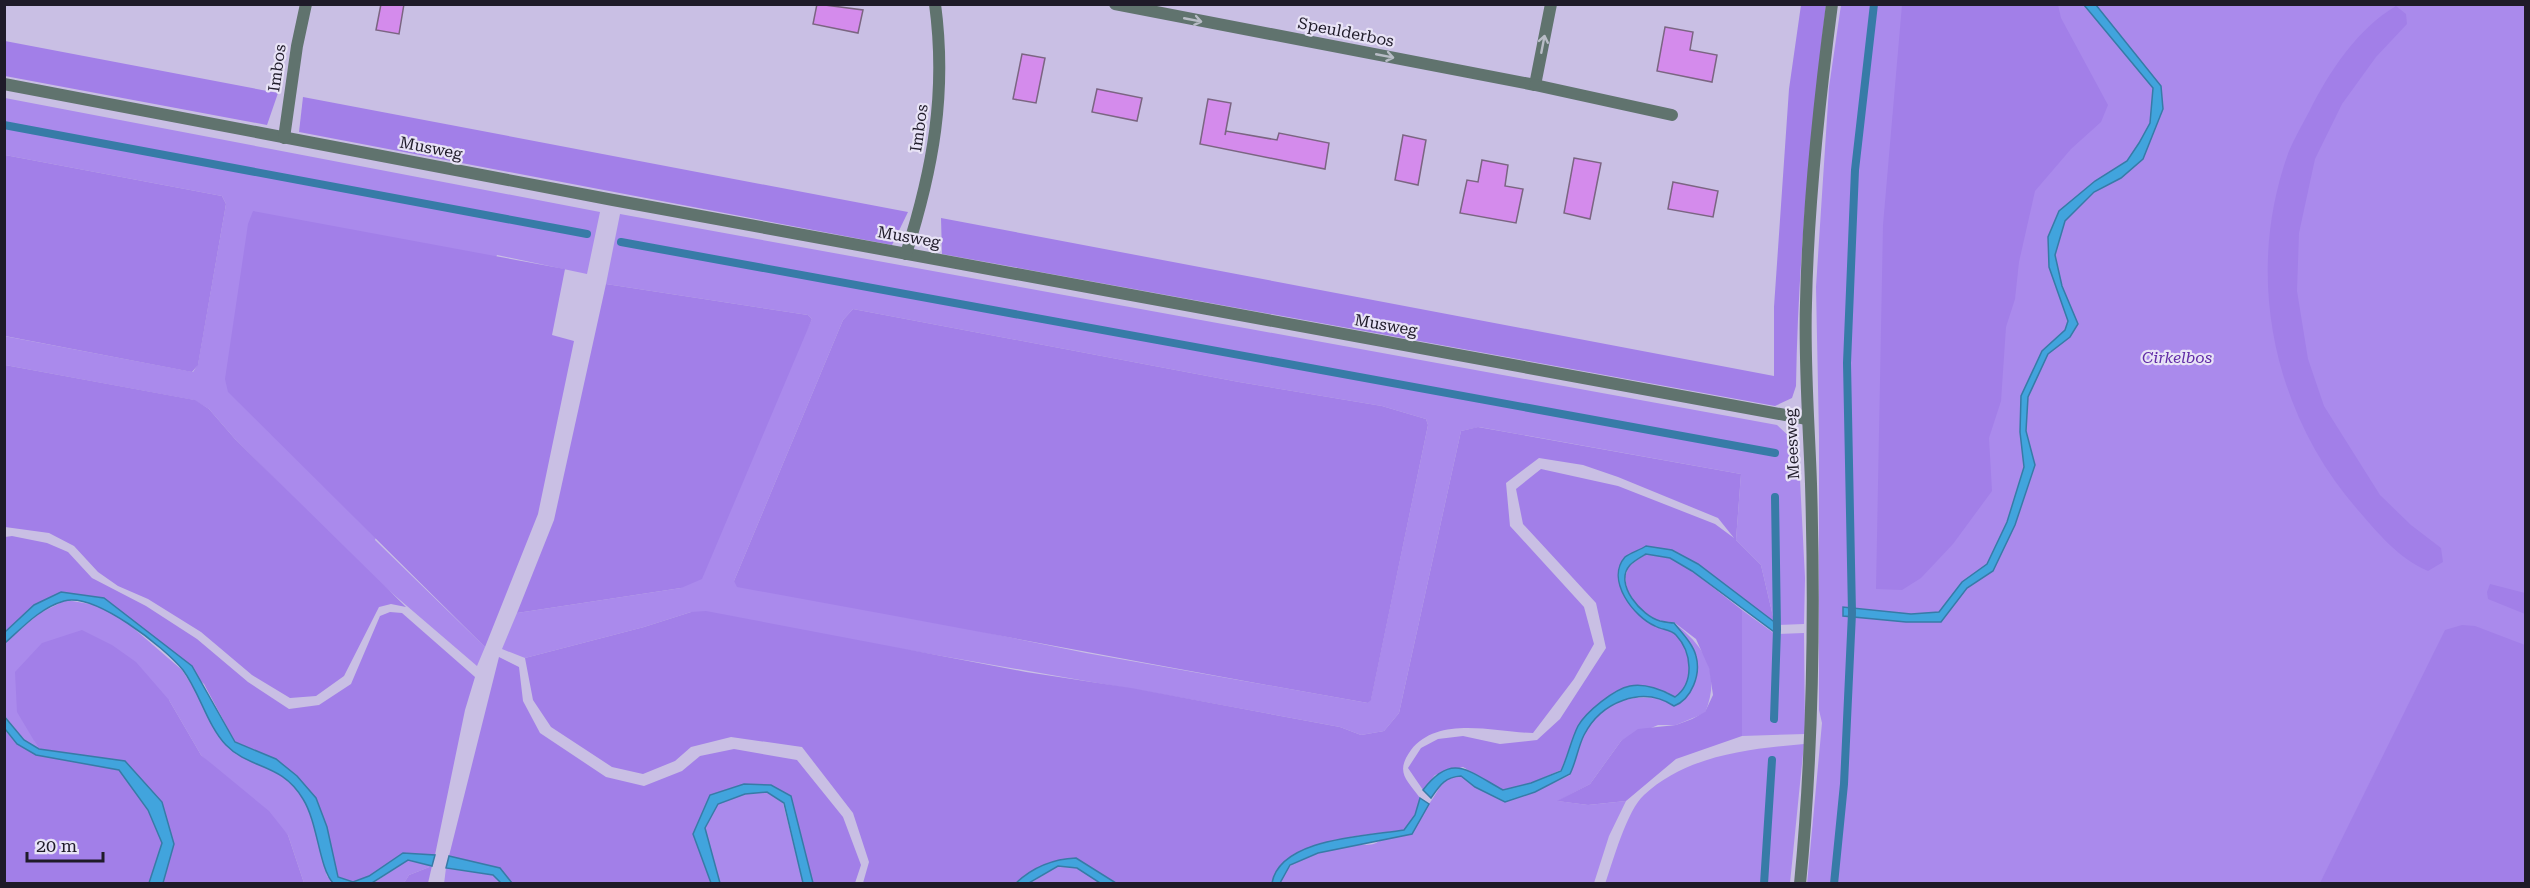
<svg xmlns="http://www.w3.org/2000/svg" width="2530" height="888" viewBox="0 0 2530 888" font-family="'Roboto Serif',serif">
<rect width="100%" height="100%" fill="#c9bfe4"/>
<g fill="#aa8aec" fill-rule="evenodd">
<polygon points="1841,5 2525,5 2525,883 1807,884 1822,723 1819,710 1819,436 1816,287 1829,87"/>
<polygon points="5,98 600,212 587,274 497,255 375,540 485,647 477,666 372,576 235,439 209,409 194,400 5,365 4,336 193,372 198,364 226,204 222,196 5,155"/>
<path d="M 620,214 L 1777,425 L 1791,438 L 1799,460 L 1805,578 L 1804,624 L 1775,625 L 1761,565 L 1736,540 L 1741,474 L 1479,427 L 1461,431 L 1399,713 L 1384,731 L 1361,735 L 1340,727 C 1124,686 907,651 691,612 L 644,627 L 525,658 L 502,649 L 517,613 L 681,588 L 812,319 L 808,315 L 606,284 ZM 853,309 L 1239,382 L 1382,406 L 1426,419 L 1428,425 L 1371,699 L 1368,703 L 1086,653 L 734,581 L 843,320 Z"/>
<polygon points="66,600 102,606 124,620 182,670 236,754 269,767 289,779 304,799 316,826 327,876 333,883 304,883 288,835 201,755 169,700 34,740 39,749 24,740 5,716 4,643 40,613"/>
<polygon points="1742,610 1775,634 1804,633 1805,734 1742,736"/>
<path d="M 1674,623 C 1706,647 1721,674 1705,713 L 1676,725 L 1658,725 L 1621,741 L 1590,784 L 1558,801 L 1588,805 L 1626,801 L 1609,836 L 1594,883 L 1280,884 C 1283,856 1331,848 1353,845 C 1360,844 1370,846 1376,843 C 1383,840 1425,809 1429,804 C 1440,790 1441,777 1461,776 L 1475,787 L 1505,802 L 1535,792 L 1570,775 C 1576,762 1578,746 1584,734 C 1602,702 1631,692 1665,700 L 1690,644 Z"/>
<path d="M 1804,744 L 1790,883 L 1605,884 C 1613,861 1627,810 1644,795 C 1687,755 1749,749 1804,744 Z"/>
<polygon points="767,792 783,803 803,883 720,883 705,828 718,804 745,794"/>
<polygon points="408,860 432,866 409,875 404,883 372,884"/>
<polygon points="1058,866 1077,868 1100,883 1029,884"/>
<polygon points="446,868 493,875 501,883 444,884"/>
</g>
<g fill="#a27fe8">
<path d="M 1801,5 L 1826,5 C 1811,132 1798,258 1796,386 L 1792,398 L 1775,406 L 942,254 L 941,218 L 1774,376 L 1774,307 L 1789,89 Z"/>
<polygon points="1902,5 2058,5 2061,18 2108,105 2101,122 2071,149 2035,191 2019,262 2015,299 2006,327 2001,401 1989,438 1992,491 1953,544 1921,578 1902,590 1876,589 1883,225"/>
<path d="M 2396,6 L 2406,14 L 2407,24 L 2376,57 L 2342,104 L 2315,159 L 2299,233 L 2297,291 L 2308,359 L 2324,406 L 2380,495 L 2411,525 L 2441,548 L 2443,562 L 2428,571 C 2399,559 2377,532 2357,509 C 2272,411 2244,273 2289,151 C 2295,137 2303,123 2310,110 C 2329,72 2358,28 2396,6 Z"/>
<polygon points="5,41 278,93 267,125 5,76"/>
<polygon points="303,97 908,212 892,245 299,132"/>
<polygon points="5,155 222,196 226,204 198,365 192,372 5,336"/>
<polygon points="253,211 565,269 552,335 574,341 538,514 485,647 228,392 225,379 248,224"/>
<polygon points="606,284 808,315 812,319 702,579 681,588 517,613 554,520"/>
<path d="M 853,309 L 1239,382 L 1382,406 L 1426,419 L 1428,425 L 1371,700 L 1368,703 C 1157,666 947,625 737,587 L 734,581 L 843,320 Z"/>
<polygon points="5,365 195,400 209,409 235,439 406,607 391,604 379,607 344,676 316,696 290,698 252,675 201,632 148,599 118,586 98,572 74,546 49,533 5,527"/>
<path d="M 1478,427 L 1741,474 L 1736,540 L 1761,565 L 1775,625 L 1698,564 L 1672,550 L 1626,556 C 1613,579 1623,593 1638,609 C 1643,615 1649,623 1655,626 C 1661,630 1670,629 1676,635 C 1692,652 1694,682 1675,697 L 1667,692 L 1629,686 L 1599,703 L 1578,726 L 1561,770 L 1531,783 L 1503,790 L 1463,767 L 1435,775 L 1423,790 L 1408,768 L 1421,748 L 1438,739 L 1463,736 L 1500,744 L 1537,740 L 1560,719 L 1606,648 L 1596,603 L 1523,524 L 1516,489 L 1541,469 L 1618,486 L 1715,524 L 1734,538 L 1718,518 L 1618,477 L 1583,465 L 1539,458 L 1506,483 L 1510,526 L 1584,607 L 1594,644 L 1574,679 L 1533,733 C 1495,732 1438,715 1411,750 C 1395,772 1406,779 1420,798 L 1415,815 L 1404,830 C 1367,835 1280,839 1272,884 L 1116,883 L 1076,858 L 1025,875 L 1016,883 L 863,883 L 869,862 L 853,813 L 802,747 L 731,737 L 691,747 L 675,761 L 643,774 L 612,767 L 551,727 L 533,700 L 525,658 L 644,627 L 691,612 L 706,611 L 1026,672 L 1131,688 L 1340,727 L 1361,735 L 1384,731 L 1399,713 L 1461,431 Z"/>
<polygon points="12,536 47,543 68,552 92,578 146,606 197,639 248,682 289,709 319,705 351,684 380,616 390,612 402,613 475,677 465,710 435,855 403,853 369,876 353,882 338,877 327,827 316,798 297,776 276,759 235,742 204,684 104,598 61,592 34,605 5,632 5,537"/>
<polygon points="1646,554 1670,558 1692,571 1742,610 1742,736 1676,759 1626,801 1588,805 1557,801 1590,784 1621,741 1638,729 1676,725 1692,719 1705,712 1713,695 1709,668 1696,639 1675,623 1658,621 1637,607 1627,589 1625,577 1629,566"/>
<polygon points="2490,584 2525,593 2525,614 2488,599 2487,592"/>
<polygon points="2462,625 2475,626 2525,645 2525,883 2320,883 2445,630"/>
<polygon points="82,630 112,645 136,662 169,700 201,755 269,811 288,835 304,883 163,883 174,844 125,761 39,749 17,712 15,672 42,643"/>
<polygon points="499,657 519,667 523,701 540,733 606,777 644,786 682,771 700,756 734,749 797,760 843,817 861,865 855,883 813,883 791,796 771,785 710,795 693,834 711,883 512,883 500,868 449,856"/>
<polygon points="4,729 17,744 36,755 119,770 148,810 162,843 149,883 5,883"/>
<polygon points="432,866 428,883 404,883 409,875"/>
</g>
<g fill="#41a4dd" stroke="#377ba7" stroke-width="1.5">
<polygon points="2084,5 2096,5 2161,86 2163,109 2143,159 2121,178 2094,192 2065,221 2055,255 2062,286 2078,324 2070,337 2048,354 2028,397 2026,431 2035,465 2015,525 1993,571 1967,588 1941,622 1906,622 1843,616 1843,607 1911,614 1939,612 1962,582 1987,564 2007,522 2024,467 2020,432 2021,396 2042,351 2065,330 2068,321 2049,267 2048,237 2059,211 2095,181 2127,161 2139,143 2150,123 2153,88"/>
<path d="M 1646,546 L 1672,550 L 1698,564 L 1777,624 L 1777,634 L 1692,571 L 1670,558 L 1646,554 C 1641,557 1634,561 1630,565 C 1613,584 1642,616 1660,621 C 1665,622 1670,623 1674,623 C 1682,633 1693,644 1696,656 C 1701,674 1692,699 1674,706 C 1642,685 1601,702 1584,735 C 1578,747 1576,762 1570,774 L 1535,792 L 1505,802 L 1475,787 L 1461,776 C 1445,777 1440,785 1431,798 L 1423,790 C 1452,752 1468,771 1503,790 L 1531,783 L 1561,771 C 1568,756 1571,740 1578,726 C 1586,712 1614,689 1630,686 C 1645,683 1663,690 1675,697 C 1695,683 1692,652 1676,635 C 1671,629 1661,630 1655,626 C 1634,617 1605,580 1625,557 C 1630,553 1640,550 1646,546 Z"/>
<path d="M 61,592 L 104,598 L 192,666 L 235,742 L 276,759 L 297,776 L 316,798 L 327,827 L 338,877 L 353,882 L 369,876 L 403,853 L 435,855 L 432,866 L 408,860 L 372,883 L 333,883 C 319,868 318,823 303,799 C 281,762 250,770 226,745 C 207,725 200,693 183,670 C 164,647 95,592 64,601 C 40,608 23,627 5,643 L 5,632 L 34,605 Z"/>
<polygon points="4,716 24,740 39,749 125,761 162,802 174,844 163,883 149,883 162,843 148,810 119,770 36,755 17,744 5,729"/>
<polygon points="744,784 771,785 791,796 813,883 803,883 784,803 767,792 745,794 718,804 705,828 720,883 711,883 693,834 710,795"/>
<path d="M 1420,798 L 1429,804 L 1412,834 L 1318,853 L 1290,865 L 1280,883 L 1272,883 C 1280,838 1367,836 1404,830 L 1415,815 Z"/>
<polygon points="449,856 500,868 512,883 501,883 493,875 446,868"/>
<path d="M 1076,858 L 1116,883 L 1100,883 L 1077,868 L 1058,866 L 1029,883 L 1016,883 C 1033,867 1053,859 1076,858 Z"/>
</g>
<g fill="none" stroke-linecap="round" stroke-linejoin="round">
<g stroke="#377ba7" stroke-width="8">
<polyline points="4,125 587,234"/>
<polyline points="621,242 1775,453"/>
<polyline points="1774,719 1777,629 1775,497"/>
<polyline points="1764,884 1772,760"/>
<polyline points="1834,884 1844,784 1852,613 1847,363 1855,170 1874,4"/>
</g>
</g>
<g fill="#d48bec" stroke="#7b6582" stroke-width="1.5">
<polygon points="381,4 404,4 399,34 376,30"/>
<polygon points="817,4 863,10 858,33 813,24"/>
<polygon points="1665,27 1693,32 1690,50 1717,55 1712,82 1657,71"/>
<polygon points="1022,54 1045,58 1036,103 1013,99"/>
<polygon points="1097,89 1142,98 1137,121 1092,112"/>
<polygon points="1208,99 1231,103 1225,135 1226,131 1277,140 1279,133 1329,143 1325,169 1200,144"/>
<polygon points="1403,135 1426,140 1418,185 1395,180"/>
<polygon points="1574,158 1601,163 1590,219 1564,213"/>
<polygon points="1482,160 1508,165 1505,186 1523,189 1516,223 1460,213 1467,180 1478,182"/>
<polygon points="1673,182 1718,191 1713,217 1668,209"/>
</g>
<g fill="none" stroke-linecap="round" stroke-linejoin="round">
<g stroke="#60736e" stroke-width="12">
<polyline points="1115,4 1535,85 1551,4"/>
<polyline points="4,84 613,200 1807,419"/>
<polyline points="1535,85 1672,115"/>
<polyline points="284,138 297,46 306,4"/>
<path d="M 906,254 C 933,169 947,93 935,4"/>
<path d="M 1800,884 C 1813,750 1815,619 1811,484 C 1809,424 1804,364 1806,303 C 1808,203 1819,103 1832,4"/>
</g>
</g>
<defs><path id="oneway-shaft" d="M-6 0H5M1.5-3L5.5 0L1.5 3" fill="none" stroke-width="1.6" stroke-linecap="round" stroke-linejoin="round" transform="scale(1.5)"/></defs>
<g stroke="#b8bcc6">
<use href="#oneway-shaft" transform="translate(1193 20) rotate(11)"/>
<use href="#oneway-shaft" transform="translate(1543 44) rotate(-79)"/>
<use href="#oneway-shaft" transform="translate(1385 56) rotate(11)"/>
</g>
<g text-anchor="middle" dominant-baseline="central" stroke-width="4.5" stroke-linejoin="round" paint-order="stroke">
<g font-size="16" fill="#1f1b29" stroke="#e8e3f6">
<text transform="translate(1346 32) rotate(11)">Speulderbos</text>
<text transform="translate(277 68) rotate(-82)">Imbos</text>
<text transform="translate(919 128) rotate(-82)">Imbos</text>
<text transform="translate(431 148) rotate(11)">Musweg</text>
<text transform="translate(909 237) rotate(10)">Musweg</text>
<text transform="translate(1386 325) rotate(10)">Musweg</text>
<text transform="translate(1792 444) rotate(-93)">Meesweg</text>
</g>
<g font-size="16" font-style="italic" fill="#612ca7" stroke="#e8e3f6">
<text x="2177" y="357">Cirkelbos</text>
</g>
</g>
<rect width="2530" height="888" fill="none" stroke="#1f1b29" stroke-width="12"/>
<path d="M27 852v9h76v-9" fill="none" stroke="#1f1b29" stroke-width="3"/>
<text x="36" y="852" font-size="18" fill="#1f1b29" stroke="#e8e3f6" stroke-width="4.5" paint-order="stroke">20 m</text>
</svg>
